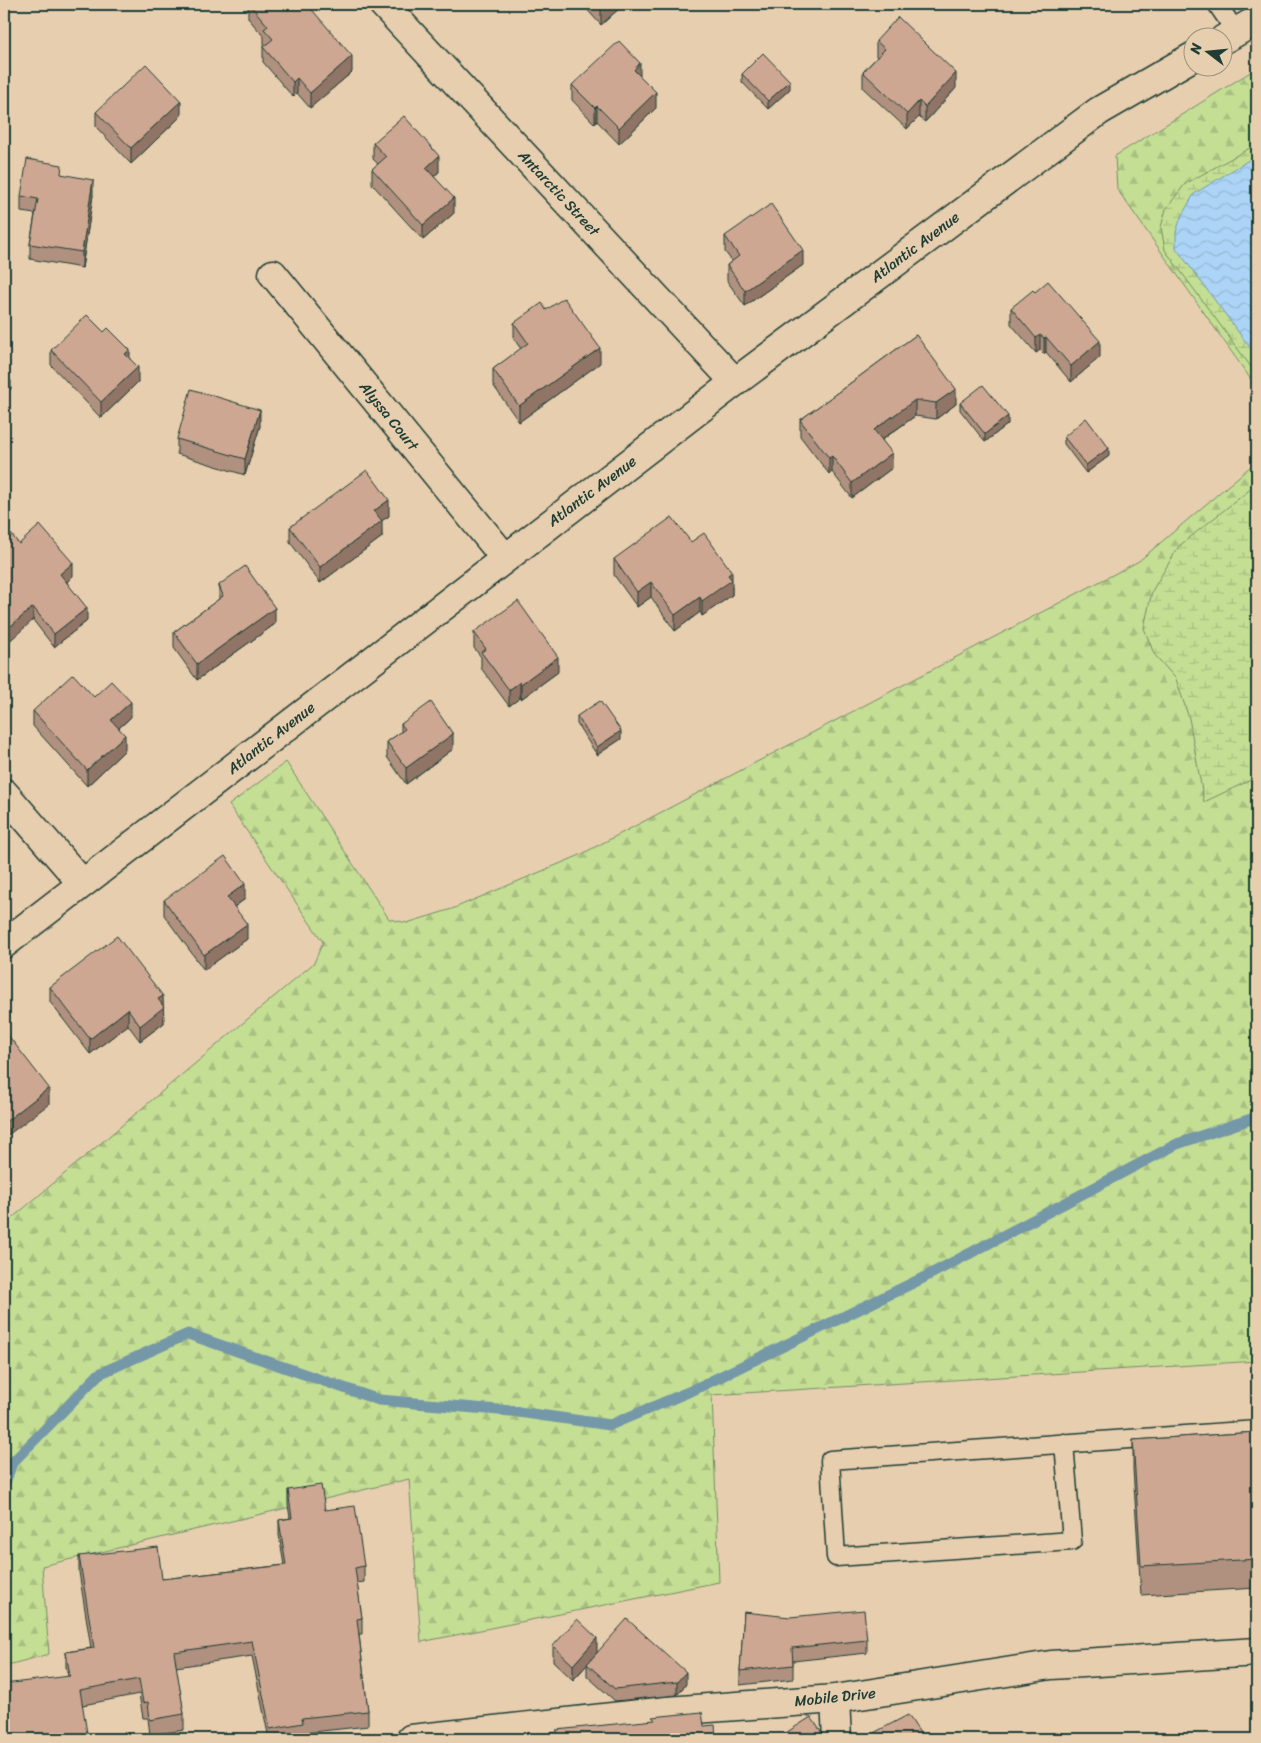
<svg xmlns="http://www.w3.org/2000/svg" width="1261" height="1743" viewBox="0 0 1261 1743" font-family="Sriracha,sans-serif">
<defs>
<pattern id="forest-firs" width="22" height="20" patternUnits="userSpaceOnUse" patternTransform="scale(1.25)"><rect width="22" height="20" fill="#c4de94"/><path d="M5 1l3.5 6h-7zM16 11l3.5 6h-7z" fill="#a8bf80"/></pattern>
<pattern id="wetland-marsh" width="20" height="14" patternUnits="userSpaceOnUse" patternTransform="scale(1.25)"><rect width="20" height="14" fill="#c4de94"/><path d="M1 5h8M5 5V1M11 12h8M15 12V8" fill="none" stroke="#a8bf80"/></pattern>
<pattern id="water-waves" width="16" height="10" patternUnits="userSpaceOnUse" patternTransform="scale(1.25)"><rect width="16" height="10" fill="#acd4f6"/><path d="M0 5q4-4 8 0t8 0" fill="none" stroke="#94b7d4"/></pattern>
</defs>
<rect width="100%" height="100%" fill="#e7ceaf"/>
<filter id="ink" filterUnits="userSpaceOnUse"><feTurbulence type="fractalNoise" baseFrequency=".02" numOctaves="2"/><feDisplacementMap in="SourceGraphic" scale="10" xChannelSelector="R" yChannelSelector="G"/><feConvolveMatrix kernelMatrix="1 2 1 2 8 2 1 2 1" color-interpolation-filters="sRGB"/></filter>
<g filter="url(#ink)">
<g fill="url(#forest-firs)" stroke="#728e64">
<polygon points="1257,68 1257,388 1117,189 1115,156"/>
<polygon points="1257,461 1257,1361 712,1395 719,1582 421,1642 409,1479 42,1566 49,1654 4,1666 4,1225 314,963 323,942 229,805 286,762 389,919 407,923 452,909 578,856 1139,561"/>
</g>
<g fill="url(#wetland-marsh)" stroke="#728e64">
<polygon points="1257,144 1257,375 1165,250 1161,227 1166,209 1185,184"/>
<polygon points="1257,484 1257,777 1204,802 1189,718 1176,679 1154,654 1144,628 1152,591 1179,546"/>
</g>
<polygon fill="url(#water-waves)" stroke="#7498a8" points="1257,155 1257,357 1176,248 1176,232 1181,217 1194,194"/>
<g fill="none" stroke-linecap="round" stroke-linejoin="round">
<polyline stroke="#7498a8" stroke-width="11" points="4,1485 12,1463 99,1374 188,1334 379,1400 511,1411 610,1425 693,1390 923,1278 1177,1144 1257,1117"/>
<g stroke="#1f3d34" stroke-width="21">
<g id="service">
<polyline points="1217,4 1236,32"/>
<polyline points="1064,1443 1072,1541 836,1557 830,1460 1257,1430"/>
</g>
</g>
<g stroke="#1f3d34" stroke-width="31">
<g id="minor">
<polyline points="383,4 735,382"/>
<polyline points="1224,39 1257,20"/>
<polyline points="273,274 505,558"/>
<polyline points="4,793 82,883"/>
<polyline points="4,944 735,382 1099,111 1194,56"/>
<polyline points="835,1699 837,1739"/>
<polyline points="411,1739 667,1711 835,1699 1051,1665 1257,1652"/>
</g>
</g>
<use href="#service" stroke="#e7ceaf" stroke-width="18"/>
<use href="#minor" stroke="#e7ceaf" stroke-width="28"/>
</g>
<g fill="#b0907e" stroke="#1f3d34">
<polygon points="248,4 307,4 352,72 310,108 297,93 293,97 263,62 263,47 265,45 264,44 264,37 248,18"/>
<polygon points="582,4 624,4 601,25"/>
<polygon points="876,41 956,88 925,122 919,117 907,129 863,88 863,72 877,57 876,56"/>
<polygon points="742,74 790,89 768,109 742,82"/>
<polygon points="640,76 656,108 619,144 597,121 595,124 572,100 572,85"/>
<polygon points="96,112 181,116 131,164 96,127"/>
<polygon points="373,143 439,172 434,176 454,213 423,240 372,184 372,169 378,164 373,159"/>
<polygon points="62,175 93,195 82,268 30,259 30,244 35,214 21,212 21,196"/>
<polygon points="725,236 803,265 745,306 727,281 727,265 732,261 725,252"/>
<polygon points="1011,308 1100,357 1071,382 1046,352 1044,354 1040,350 1036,353 1011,324"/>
<polygon points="546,310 600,363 519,422 493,385 493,369 521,349 514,339 514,323"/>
<polygon points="916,335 956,404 936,419 915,416 882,440 892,468 852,498 832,472 829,474 800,436 800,420"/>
<polygon points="51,350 130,359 138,382 101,418 51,365"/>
<polygon points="960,403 1008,424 985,442 960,410"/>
<polygon points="260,426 245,475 177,454 177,439"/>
<polygon points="1064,437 1109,456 1086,473 1064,444"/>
<polygon points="389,516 381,521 382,537 320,583 290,542 290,527"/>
<polygon points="691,542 732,587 732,595 702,616 700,612 675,631 651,597 637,607 614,575 614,559"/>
<polygon points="19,544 73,576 67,582 87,621 54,647 33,620"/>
<polygon points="219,585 275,624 197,680 174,648 174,632 219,599"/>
<polygon points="474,632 558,672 521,699 520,698 509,706 481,668 481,657 474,648"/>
<polygon points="94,697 131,717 119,728 125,750 87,786 33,726 33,711"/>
<polygon points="577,716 621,739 597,755 577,724"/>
<polygon points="401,724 453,749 406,784 387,757 387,742 401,732"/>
<polygon points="245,899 234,907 247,939 204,970 164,915 164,900"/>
<polygon points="50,987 163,1006 164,1023 140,1041 128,1025 90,1054 50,1002"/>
<polygon points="1257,1432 1257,1588 1141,1595 1133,1469 1133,1440"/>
<polygon points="288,1490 325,1510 364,1566 364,1582 357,1583 362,1618 362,1634 359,1634 368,1711 368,1726 303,1733 303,1738 295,1739 269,1739 252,1656 176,1667 184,1714 184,1730 150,1735 148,1718 143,1718 139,1694 83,1705 68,1676 66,1667 66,1652 91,1648 79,1572 79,1556 162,1579 284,1565 279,1535 279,1520 290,1518 288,1505"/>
<polygon points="744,1612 867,1640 867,1653 793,1661 793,1679 740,1685 740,1671"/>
<polygon points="553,1646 597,1652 686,1684 677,1695 615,1701 587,1676 587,1665 573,1680 553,1661"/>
</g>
<g fill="#907566" stroke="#1f3d34">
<polygon points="607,4 624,4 601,25 601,10"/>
<polygon points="352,56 352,72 310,108 310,93"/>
<polygon points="640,63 640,79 634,70"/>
<polygon points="956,73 956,88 925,122 925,107"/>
<polygon points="297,78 297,93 293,97 293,82"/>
<polygon points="790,81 790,89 768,109 768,101"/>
<polygon points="656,92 656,108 619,144 619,128"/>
<polygon points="181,101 181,116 131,164 131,148"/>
<polygon points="919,101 919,117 907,129 907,114"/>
<polygon points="597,106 597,121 595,124 595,108"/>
<polygon points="439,156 439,172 426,183 426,168"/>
<polygon points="93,180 93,195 82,268 82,252"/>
<polygon points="454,198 454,213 423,240 423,225"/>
<polygon points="803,250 803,265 745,306 745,291"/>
<polygon points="1040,335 1040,350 1036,353 1036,338"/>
<polygon points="1046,337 1046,352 1044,354 1044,338"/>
<polygon points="1100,341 1100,357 1071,382 1071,366"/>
<polygon points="600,348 600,363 519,422 519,406"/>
<polygon points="130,350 130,365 125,354"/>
<polygon points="138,367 138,382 101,418 101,402"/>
<polygon points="11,381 11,389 4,395 4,387"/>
<polygon points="956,389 956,404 936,419 936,403"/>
<polygon points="915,400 915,416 874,445 874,430"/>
<polygon points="260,410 260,426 245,475 245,459"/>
<polygon points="1008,416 1008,424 985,442 985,434"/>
<polygon points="1109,448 1109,456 1086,473 1086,465"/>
<polygon points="892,453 892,468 852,498 852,483"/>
<polygon points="832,456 832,472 829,474 829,458"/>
<polygon points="389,500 389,516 374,526 374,511"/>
<polygon points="382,521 382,537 320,583 320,567"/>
<polygon points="73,563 73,576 60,588 60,574"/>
<polygon points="732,572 732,595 702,616 702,601 728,575"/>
<polygon points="651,582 651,597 637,607 637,592"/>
<polygon points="700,597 700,612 675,631 675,615"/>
<polygon points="33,607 33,620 4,646 4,632"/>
<polygon points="87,608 87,621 54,647 54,634"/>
<polygon points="275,608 275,624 197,680 197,664"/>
<polygon points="558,657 558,672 521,699 521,684"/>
<polygon points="520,682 520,698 509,706 509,690"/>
<polygon points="131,702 131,717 111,735 111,720"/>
<polygon points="621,731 621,739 597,755 597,747"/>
<polygon points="453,734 453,749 406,784 406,768"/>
<polygon points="125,735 125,750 87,786 87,770"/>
<polygon points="245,884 245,899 227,912 227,897"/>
<polygon points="247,924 247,939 204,970 204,955"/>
<polygon points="163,996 164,1023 140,1041 140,1026 158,999"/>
<polygon points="128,1009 128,1025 90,1054 90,1039"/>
<polygon points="49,1088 49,1104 4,1138 4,1123"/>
<polygon points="597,1638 597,1654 573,1680 573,1665"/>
<polygon points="686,1672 686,1684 677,1695 677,1682"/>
</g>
<g fill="#cda792" stroke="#1f3d34">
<polygon points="249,4 307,4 352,56 310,93 297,78 293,82 263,47 273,39 264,29 268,26"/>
<polygon points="596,4 607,4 601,10"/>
<polygon points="898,17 956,73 925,107 919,101 907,114 863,72 885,49 876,41"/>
<polygon points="619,41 640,63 634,70 656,92 619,128 597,106 595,108 572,85"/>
<polygon points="763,53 790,81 768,101 742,74"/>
<polygon points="146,64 181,101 131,148 96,112"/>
<polygon points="404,116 439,156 426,168 454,198 423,225 372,169 386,157 373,143"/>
<polygon points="27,159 62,165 61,174 93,180 82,252 30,244 38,199 21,196"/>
<polygon points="771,204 803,250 745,291 727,265 739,256 725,236"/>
<polygon points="1048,281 1100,341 1071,366 1046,337 1044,338 1040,335 1036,338 1011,308 1033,290 1035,292"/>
<polygon points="564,298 600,348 519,406 493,369 528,343 514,323 542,303 546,310"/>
<polygon points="87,315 104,332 108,328 130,350 125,354 138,367 101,402 51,350"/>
<polygon points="916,335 956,389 936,403 915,400 874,430 892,453 852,483 832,456 829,458 800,420"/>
<polygon points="4,372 11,381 4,387"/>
<polygon points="983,385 1008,416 985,434 960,403"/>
<polygon points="191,389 260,410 245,459 177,439"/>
<polygon points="1086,418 1109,448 1086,465 1064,437"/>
<polygon points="367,470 389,500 374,511 382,521 320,567 290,527"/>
<polygon points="672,517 691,542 704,533 732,572 728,575 732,580 702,601 700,597 675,615 651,582 637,592 614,559"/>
<polygon points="40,525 73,563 60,574 87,608 54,634 33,607 4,632 4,540 11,534 19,544"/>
<polygon points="245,566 275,608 197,664 174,632 223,596 219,585"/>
<polygon points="518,601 558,657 521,684 520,682 509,690 481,652 486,649 474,632"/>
<polygon points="73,674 94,697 111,681 131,702 111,720 125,735 87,770 33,711"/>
<polygon points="600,701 621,731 597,747 577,716"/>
<polygon points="431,702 453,734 406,768 387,742 405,729 401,724"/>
<polygon points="225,856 245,884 227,897 247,924 204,955 164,900"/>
<polygon points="117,936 163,996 158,999 164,1007 140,1026 128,1009 90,1039 50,987"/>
<polygon points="4,1030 49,1088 4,1123"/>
<polygon points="1257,1432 1257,1559 1141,1566 1133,1440"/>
<polygon points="321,1485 325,1510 355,1506 364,1566 355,1568 362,1618 357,1619 368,1711 302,1718 303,1723 270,1729 252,1641 174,1652 184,1714 150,1720 148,1702 143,1703 139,1679 80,1690 88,1739 4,1739 4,1684 70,1676 66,1652 94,1648 79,1556 158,1547 162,1579 286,1565 279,1520 292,1518 288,1490"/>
<polygon points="864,1610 867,1640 792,1648 793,1665 740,1671 744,1612 790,1617"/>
<polygon points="577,1619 597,1638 573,1665 553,1646"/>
<polygon points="627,1619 686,1672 677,1682 615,1689 587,1664"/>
<polygon points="702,1712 704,1726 715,1725 716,1739 523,1739 523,1736 558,1732 556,1730 655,1720 652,1717"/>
<polygon points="908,1715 924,1739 862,1739"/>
<polygon points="811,1717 826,1739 776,1739"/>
</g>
</g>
<g text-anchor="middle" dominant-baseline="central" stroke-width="4.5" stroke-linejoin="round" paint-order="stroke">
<g font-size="15" fill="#1f3d34" stroke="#e7ceaf">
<text transform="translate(559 193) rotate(47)">Antarctic Street</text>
<text transform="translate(915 247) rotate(-37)">Atlantic Avenue</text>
<text transform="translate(389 416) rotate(51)">Alyssa Court</text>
<text transform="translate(592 491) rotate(-37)">Atlantic Avenue</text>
<text transform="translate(271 738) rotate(-38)">Atlantic Avenue</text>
<text transform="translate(835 1697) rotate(-6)">Mobile Drive</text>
</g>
</g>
<rect width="1261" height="1743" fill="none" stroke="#e7ceaf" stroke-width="20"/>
<rect x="10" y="10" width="1241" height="1723" fill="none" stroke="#1f3d34" stroke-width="2" filter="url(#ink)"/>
<g transform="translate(1208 52) rotate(286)"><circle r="24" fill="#e7ceaf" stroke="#97947e"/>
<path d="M0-4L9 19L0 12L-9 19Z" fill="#1f3d34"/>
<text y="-8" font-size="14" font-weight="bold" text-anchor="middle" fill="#1f3d34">N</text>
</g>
</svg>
